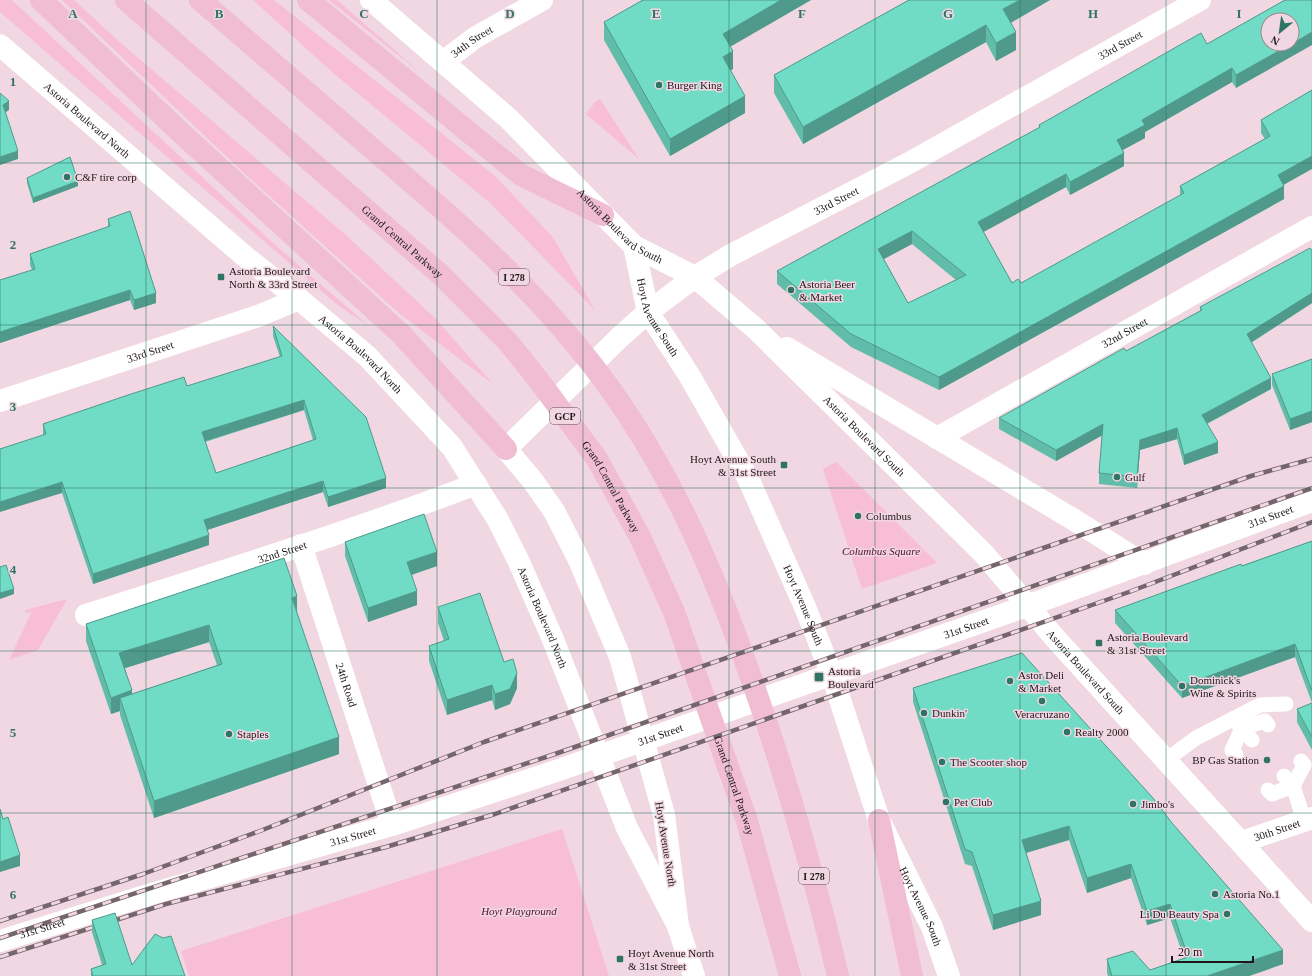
<svg xmlns="http://www.w3.org/2000/svg" width="1312" height="976" viewBox="0 0 1312 976" font-family="Georgia,serif">
<rect width="100%" height="100%" fill="#f1d7e1"/>
<g fill="#f7bed6">
<polygon points="0,0 12,0 273,243 369,326 340,307 0,12"/>
<polygon points="62,0 74,0 123,45 347,236 435,318 493,384 400,314 244,173"/>
<polygon points="253,0 274,0 495,176 552,236 595,310 490,203 332,72"/>
<polygon points="329,0 337,0 422,74"/>
<polygon points="600,99 639,159 586,114 596,101"/>
<polygon points="836,462 937,563 862,589 823,469"/>
<polygon points="67,599 38,650 9,660 32,611 26,614 25,610"/>
<polygon points="562,829 609,976 189,976 181,951"/>
</g>
<g fill="none" stroke-linecap="round" stroke-linejoin="round">
<g stroke="#fff" stroke-width="15">
<polyline points="1252,740 1242,728 1265,721 1268,725"/>
<polyline points="1236,755 1232,750 1242,728 1237,723"/>
<polyline points="1166,760 1196,738 1260,705 1286,704"/>
<polyline points="1284,776 1293,786 1304,765 1301,761"/>
<polyline points="1268,790 1272,794 1293,786 1304,820"/>
</g>
<g stroke="#fff" stroke-width="22">
<path id="s1" d="M 444,61 L 476,37 L 542,0"/>
<path id="s2" d="M 0,401 L 258,316 L 299,299"/>
<path id="s3" d="M 937,438 L 1312,227"/>
<path id="s4" d="M 301,545 L 392,825"/>
<path id="s5" d="M 86,615 C 216,573 348,533 476,484"/>
<path id="s6" d="M 1242,842 L 1312,818"/>
</g>
<g stroke="#fff" stroke-width="22">
<path id="s7" d="M 371,0 L 509,119 L 634,246 L 695,277 L 757,330 L 984,554 L 1055,638 L 1312,921"/>
<path id="s8" d="M 0,45 L 248,259 L 299,299 L 367,356 L 452,447 L 498,520 L 518,560 L 552,637 L 627,828 L 678,926 L 694,976"/>
<path id="s9" d="M 634,246 L 648,312 L 689,375 L 748,478 L 805,607 L 832,675 L 879,820 L 932,927 L 949,976"/>
<polyline points="787,348 1076,521 1144,564"/>
<path id="s10" d="M 678,926 L 664,815 L 620,657 L 579,560 L 554,511 L 533,481 L 506,449 L 619,338 L 648,312 L 695,277 L 731,255 L 909,163 L 1200,0"/>
<path id="s11" d="M 0,941 L 151,894 L 392,825 L 559,770 L 1027,606 L 1312,501"/>
</g>
<g stroke="#f0bdd2" stroke-width="22">
<polyline points="41,0 180,132 401,334 506,449"/>
<path id="s12" d="M 126,0 L 442,276 L 508,342 L 540,382 L 597,459 L 640,537 L 674,612 L 747,821 L 790,976"/>
<path d="M 200,0 C 261,53 322,105 383,158 C 451,216 520,276 577,346 C 663,449 713,567 756,692 C 789,786 815,879 838,976"/>
<polyline points="308,0 521,175 603,215"/>
<polyline points="879,820 912,976"/>
</g>
<g stroke="#75656c" stroke-width="4.5">
<g id="rail">
<polyline points="0,921 143,874 260,831 484,742 1251,476 1312,459"/>
<polyline points="0,938 555,754 1312,488"/>
<polyline points="0,957 166,904 386,847 495,814 1129,592 1312,522"/>
</g>
</g>
<use href="#rail" stroke="#f1d7e1" stroke-width="3" stroke-dasharray="9" stroke-linecap="butt"/>
</g>
<g fill="#61bdaa" fill-rule="evenodd">
<polygon points="641,0 811,0 730,46 733,69 731,70 745,113 670,156 604,40 604,22 641,1"/>
<polygon points="909,0 1050,0 1011,23 1016,50 996,61 986,42 803,144 774,93 774,75"/>
<path d="M 1285,0 L 1236,88 L 1232,82 L 1145,132 L 1145,138 L 1123,150 L 1124,166 L 1070,195 L 1066,187 L 983,232 L 1012,283 L 1021,283 L 1180,196 L 1180,186 L 1265,139 L 1261,133 L 1261,120 L 1312,90 L 1284,185 L 1284,199 L 939,390 L 851,347 L 777,284 L 777,271 L 1039,128 L 1039,125 L 1207,44 ZM 912,244 L 956,280 L 908,303 L 884,259 Z"/>
<polygon points="27,178 78,186 33,203 27,183"/>
<polygon points="108,219 156,303 134,310 130,300 0,343 0,280 32,270 30,265 30,254 108,227"/>
<polygon points="1312,250 1312,303 1251,343 1271,389 1207,424 1218,453 1184,465 1177,439 1140,450 1137,488 1099,484 1099,473 1102,435 1056,461 999,429 999,418 1126,351 1200,311 1200,307"/>
<path d="M 273,326 L 386,488 L 328,507 L 323,492 L 279,506 L 207,530 L 209,545 L 93,584 L 62,493 L 43,434 L 43,424 L 187,386 L 280,357 L 273,336 ZM 304,410 L 313,440 L 216,473 L 205,442 Z"/>
<polygon points="1312,359 1312,422 1290,430 1272,385 1272,374"/>
<polygon points="1312,541 1312,750 1297,722 1297,709 1312,703 1295,657 1182,698 1115,623 1115,610"/>
<polygon points="345,542 437,566 412,575 417,605 368,622 345,556"/>
<polygon points="438,607 504,662 517,688 510,704 495,710 492,700 447,715 429,661 429,646 444,641 438,623"/>
<path d="M 297,612 L 339,754 L 154,818 L 120,715 L 120,711 L 111,714 L 86,641 L 86,624 ZM 209,642 L 217,665 L 132,694 L 125,668 Z"/>
<polygon points="913,688 1283,964 1249,976 1108,976 1107,973 1107,959 1150,970 1184,958 1170,918 1147,925 1131,878 1087,893 1069,840 1026,853 1041,915 993,930 972,866 965,864 913,702"/>
<polygon points="92,920 132,965 185,976 91,976 91,969 102,965 92,932"/>
</g>
<g fill="#4f9a8b">
<polygon points="781,0 811,0 723,51 723,34"/>
<polygon points="1020,0 1050,0 1003,27 1003,9"/>
<polygon points="986,25 986,42 803,144 803,127"/>
<polygon points="1016,32 1016,50 996,61 996,43"/>
<polygon points="1312,32 1312,45 1236,88 1236,75"/>
<polygon points="733,51 733,69 723,75 723,57"/>
<polygon points="1232,68 1232,82 1145,132 1145,138 1117,153 1117,140 1142,120"/>
<polygon points="745,96 745,113 670,156 670,139"/>
<polygon points="9,101 9,110 3,114 3,105"/>
<polygon points="18,151 18,159 0,165 0,157"/>
<polygon points="1124,153 1124,166 1070,195 1070,182"/>
<polygon points="1312,156 1312,169 1278,188 1278,175"/>
<polygon points="1066,174 1066,187 978,235 978,222"/>
<polygon points="78,181 78,186 33,203 33,198"/>
<polygon points="1284,186 1284,199 939,390 939,377"/>
<polygon points="912,231 912,244 878,262 878,249"/>
<polygon points="130,290 130,300 0,343 0,332"/>
<polygon points="156,293 156,303 134,310 134,300"/>
<polygon points="1312,293 1312,303 1247,345 1247,334"/>
<polygon points="1271,378 1271,389 1202,426 1202,415"/>
<polygon points="304,400 304,410 202,442 202,432"/>
<polygon points="1312,411 1312,422 1290,430 1290,419"/>
<polygon points="1103,424 1103,435 1056,461 1056,450"/>
<polygon points="1177,428 1177,439 1140,450 1137,488 1137,477 1140,440"/>
<polygon points="1218,442 1218,453 1184,465 1184,455"/>
<polygon points="386,478 386,488 328,507 328,497"/>
<polygon points="323,481 323,492 204,531 204,520"/>
<polygon points="62,482 62,493 0,512 0,502"/>
<polygon points="209,535 209,545 93,584 93,574"/>
<polygon points="437,552 437,566 407,576 407,562"/>
<polygon points="14,589 14,594 0,599 0,593"/>
<polygon points="417,591 417,605 368,622 368,608"/>
<polygon points="297,596 297,613 292,598"/>
<polygon points="209,625 209,642 119,670 119,653"/>
<polygon points="1295,644 1295,657 1182,698 1182,686"/>
<polygon points="517,673 517,688 510,704 495,710 495,694"/>
<polygon points="492,685 492,700 447,715 447,700"/>
<polygon points="132,690 132,707 120,698 120,711 111,714 111,698"/>
<polygon points="339,737 339,754 154,818 154,801"/>
<polygon points="1069,826 1069,840 1022,854 1022,840"/>
<polygon points="20,855 20,866 0,872 0,862"/>
<polygon points="1131,864 1131,878 1087,893 1087,878"/>
<polygon points="1041,901 1041,915 993,930 993,915"/>
<polygon points="1170,904 1170,918 1147,925 1147,911"/>
<polygon points="1283,950 1283,964 1249,976 1207,976"/>
</g>
<g fill="#71dcc6" stroke="#4f9a8b" fill-rule="evenodd">
<polygon points="643,0 781,0 723,34 733,51 723,57 745,96 670,139 604,22"/>
<polygon points="909,0 1020,0 1003,9 1016,32 996,43 986,25 803,127 774,75"/>
<path d="M 1285,0 L 1312,0 L 1312,32 L 1292,44 L 1292,20 L 1268,20 L 1268,44 L 1291,44 L 1236,75 L 1232,68 L 1142,120 L 1145,125 L 1117,140 L 1124,153 L 1070,182 L 1066,174 L 978,222 L 1012,283 L 1018,279 L 1021,283 L 1184,193 L 1180,186 L 1270,136 L 1261,120 L 1312,90 L 1312,156 L 1278,175 L 1284,186 L 939,377 L 851,334 L 777,271 L 1040,127 L 1039,125 L 1201,33 L 1207,44 ZM 912,231 L 966,275 L 908,303 L 878,249 Z"/>
<polygon points="0,93 9,101 3,105 18,151 0,157"/>
<polygon points="70,157 78,181 33,198 27,178"/>
<polygon points="130,211 156,293 134,300 130,290 0,332 0,280 35,269 30,254 110,226 108,219"/>
<polygon points="1310,248 1312,250 1312,293 1247,334 1271,378 1202,415 1218,442 1184,455 1177,428 1140,440 1137,477 1099,473 1103,424 1056,450 999,418 1124,348 1126,351 1202,310 1200,307"/>
<path d="M 273,326 L 366,417 L 386,478 L 328,497 L 323,481 L 279,495 L 204,520 L 209,535 L 93,574 L 62,482 L 0,502 L 0,449 L 46,434 L 43,424 L 125,396 L 184,377 L 187,386 L 282,356 ZM 304,400 L 316,439 L 216,473 L 202,432 Z"/>
<polygon points="1312,359 1312,411 1290,419 1272,374"/>
<polygon points="424,514 437,552 407,562 417,591 368,608 345,542"/>
<polygon points="1312,541 1312,691 1295,644 1182,686 1115,610 1241,564 1242,566"/>
<polygon points="284,558 297,596 292,598 339,737 154,801 120,698 222,664 209,625 119,653 132,690 111,698 86,624"/>
<polygon points="6,565 14,589 0,593 0,567"/>
<polygon points="480,593 504,662 513,659 517,673 510,689 495,694 492,685 447,700 429,646 449,639 438,607"/>
<polygon points="1022,653 1153,798 1172,823 1283,950 1207,976 1112,976 1107,959 1133,951 1150,970 1188,957 1170,904 1147,911 1131,864 1087,878 1069,826 1022,840 1041,901 993,915 972,852 965,849 913,688"/>
<polygon points="1312,703 1312,737 1297,709"/>
<polygon points="0,809 3,819 8,817 20,855 0,862"/>
<polygon points="115,913 132,965 155,934 163,938 171,936 185,976 93,976 91,969 106,964 92,920"/>
</g>
<path fill="none" stroke="#2f7365" stroke-width="1" stroke-opacity="0.55" d="M 146,0 L 146,976M 292,0 L 292,976M 437,0 L 437,976M 583,0 L 583,976M 729,0 L 729,976M 875,0 L 875,976M 1020,0 L 1020,976M 1166,0 L 1166,976M 0,163 L 1312,163M 0,325 L 1312,325M 0,488 L 1312,488M 0,651 L 1312,651M 0,813 L 1312,813"/>
<g fill="#2f7365" stroke="#f1d7e1" stroke-width="1.5">
<circle cx="659" cy="85" r="4"/>
<circle cx="67" cy="177" r="4"/>
<rect x="217" y="273" width="8" height="8" rx="2"/>
<circle cx="791" cy="290" r="4"/>
<rect x="780" y="461" width="8" height="8" rx="2"/>
<circle cx="1117" cy="477" r="4"/>
<circle cx="858" cy="516" r="4"/>
<rect x="1095" y="639" width="8" height="8" rx="2"/>
<rect x="814" y="672" width="10" height="10" rx="2"/>
<circle cx="1010" cy="681" r="4"/>
<circle cx="1182" cy="686" r="4"/>
<circle cx="1042" cy="701" r="4"/>
<circle cx="924" cy="713" r="4"/>
<circle cx="1067" cy="732" r="4"/>
<circle cx="229" cy="734" r="4"/>
<circle cx="1267" cy="760" r="4"/>
<circle cx="942" cy="762" r="4"/>
<circle cx="946" cy="802" r="4"/>
<circle cx="1133" cy="804" r="4"/>
<circle cx="1215" cy="894" r="4"/>
<circle cx="1227" cy="914" r="4"/>
<rect x="616" y="955" width="8" height="8" rx="2"/>
</g>
<g text-anchor="middle" dominant-baseline="central" stroke-width="3" stroke-linejoin="round" paint-order="stroke">
<g fill="#f1d7e1" stroke="#5e5056" stroke-width="1">
<rect x="499" y="269" width="30" height="16" rx="3"/>
<rect x="550" y="408" width="30" height="16" rx="3"/>
<rect x="799" y="868" width="30" height="16" rx="3"/>
</g>
<g font-size="10" font-weight="bold" fill="#1f161a">
<text x="514" y="277">I 278</text>
<text x="565" y="416">GCP</text>
<text x="814" y="876">I 278</text>
</g>
<g font-size="11" fill="#1f161a" stroke="#f1d7e1">
<text stroke="none"><textPath href="#s1" startOffset="34">34th Street</textPath></text>
<text stroke="none"><textPath href="#s10" startOffset="1255">33rd Street</textPath></text>
<text stroke="none"><textPath href="#s8" startOffset="115">Astoria Boulevard North</textPath></text>
<text stroke="none"><textPath href="#s10" startOffset="931">33rd Street</textPath></text>
<text stroke="none"><textPath href="#s7" startOffset="337">Astoria Boulevard South</textPath></text>
<text stroke="none"><textPath href="#s12" startOffset="367">Grand Central Parkway</textPath></text>
<text stroke="none"><textPath href="#s9" startOffset="76">Hoyt Avenue South</textPath></text>
<text stroke="none"><textPath href="#s3" startOffset="215">32nd Street</textPath></text>
<text stroke="none"><textPath href="#s2" startOffset="158">33rd Street</textPath></text>
<text stroke="none"><textPath href="#s8" startOffset="475">Astoria Boulevard North</textPath></text>
<text stroke="none"><textPath href="#s7" startOffset="661">Astoria Boulevard South</textPath></text>
<text stroke="none"><textPath href="#s12" startOffset="691">Grand Central Parkway</textPath></text>
<text stroke="none"><textPath href="#s11" startOffset="1340">31st Street</textPath></text>
<text stroke="none"><textPath href="#s5" startOffset="206">32nd Street</textPath></text>
<text stroke="none"><textPath href="#s9" startOffset="400">Hoyt Avenue South</textPath></text>
<text stroke="none"><textPath href="#s8" startOffset="799">Astoria Boulevard North</textPath></text>
<text stroke="none"><textPath href="#s11" startOffset="1016">31st Street</textPath></text>
<text stroke="none"><textPath href="#s7" startOffset="985">Astoria Boulevard South</textPath></text>
<text stroke="none"><textPath href="#s4" startOffset="147">24th Road</textPath></text>
<text stroke="none"><textPath href="#s11" startOffset="692">31st Street</textPath></text>
<text stroke="none"><textPath href="#s12" startOffset="1015">Grand Central Parkway</textPath></text>
<text stroke="none"><textPath href="#s6" startOffset="37">30th Street</textPath></text>
<text stroke="none"><textPath href="#s11" startOffset="368">31st Street</textPath></text>
<text transform="translate(666 844) rotate(81)">Hoyt Avenue North</text>
<text stroke="none"><textPath href="#s9" startOffset="724">Hoyt Avenue South</textPath></text>
<text stroke="none"><textPath href="#s11" startOffset="44">31st Street</textPath></text>
</g>
<g font-size="11" fill="#1f161a" stroke="#f1d7e1" text-anchor="start">
<text x="667" y="85">Burger King</text>
<text x="75" y="177">C&amp;F tire corp</text>
<text x="229" y="271">Astoria Boulevard<tspan x="229" dy="13">North &amp; 33rd Street</tspan></text>
<text x="799" y="284">Astoria Beer<tspan x="799" dy="13">&amp; Market</tspan></text>
<text x="776" y="459" text-anchor="end">Hoyt Avenue South<tspan x="776" dy="13">&amp; 31st Street</tspan></text>
<text x="1125" y="477">Gulf</text>
<text x="866" y="516">Columbus</text>
<text x="1107" y="637">Astoria Boulevard<tspan x="1107" dy="13">&amp; 31st Street</tspan></text>
<text x="828" y="671">Astoria<tspan x="828" dy="13">Boulevard</tspan></text>
<text x="1018" y="675">Astor Deli<tspan x="1018" dy="13">&amp; Market</tspan></text>
<text x="1190" y="680">Dominick's<tspan x="1190" dy="13">Wine &amp; Spirits</tspan></text>
<text x="932" y="713">Dunkin'</text>
<text x="1042" y="714" text-anchor="middle">Veracruzano</text>
<text x="1075" y="732">Realty 2000</text>
<text x="237" y="734">Staples</text>
<text x="1259" y="760" text-anchor="end">BP Gas Station</text>
<text x="950" y="762">The Scooter shop</text>
<text x="954" y="802">Pet Club</text>
<text x="1141" y="804">Jimbo's</text>
<text x="1223" y="894">Astoria No.1</text>
<text x="1219" y="914" text-anchor="end">Li Du Beauty Spa</text>
<text x="628" y="953">Hoyt Avenue North<tspan x="628" dy="13">&amp; 31st Street</tspan></text>
</g>
<g font-size="11" font-style="italic" fill="#520b33" stroke="#f1d7e1">
<text x="881" y="551">Columbus Square</text>
<text x="519" y="911">Hoyt Playground</text>
</g>
</g>
<g font-size="13" text-anchor="middle" font-weight="bold" fill="#2f7365" stroke="#f1d7e1" stroke-width="3" stroke-linejoin="round" paint-order="stroke">
<text x="73" y="18">A</text>
<text x="219" y="18">B</text>
<text x="364" y="18">C</text>
<text x="510" y="18">D</text>
<text x="656" y="18">E</text>
<text x="802" y="18">F</text>
<text x="948" y="18">G</text>
<text x="1093" y="18">H</text>
<text x="1239" y="18">I</text>
<text x="13" y="86">1</text>
<text x="13" y="249">2</text>
<text x="13" y="411">3</text>
<text x="13" y="574">4</text>
<text x="13" y="737">5</text>
<text x="13" y="899">6</text>
</g>
<g transform="translate(1280 32) rotate(209)"><circle r="19" fill="#f1d7e1" stroke="#9d8a91"/>
<path d="M0-3L7 15L0 10L-7 15Z" fill="#2f7365"/>
<text y="-6" font-size="11" font-weight="bold" text-anchor="middle" fill="#1f161a">N</text>
</g>
<path d="M1172 956v6h81v-6" fill="none" stroke="#1f161a" stroke-width="2"/>
<text x="1178" y="956" font-size="12" fill="#1f161a" stroke="#f1d7e1" stroke-width="3" paint-order="stroke">20 m</text>
</svg>
